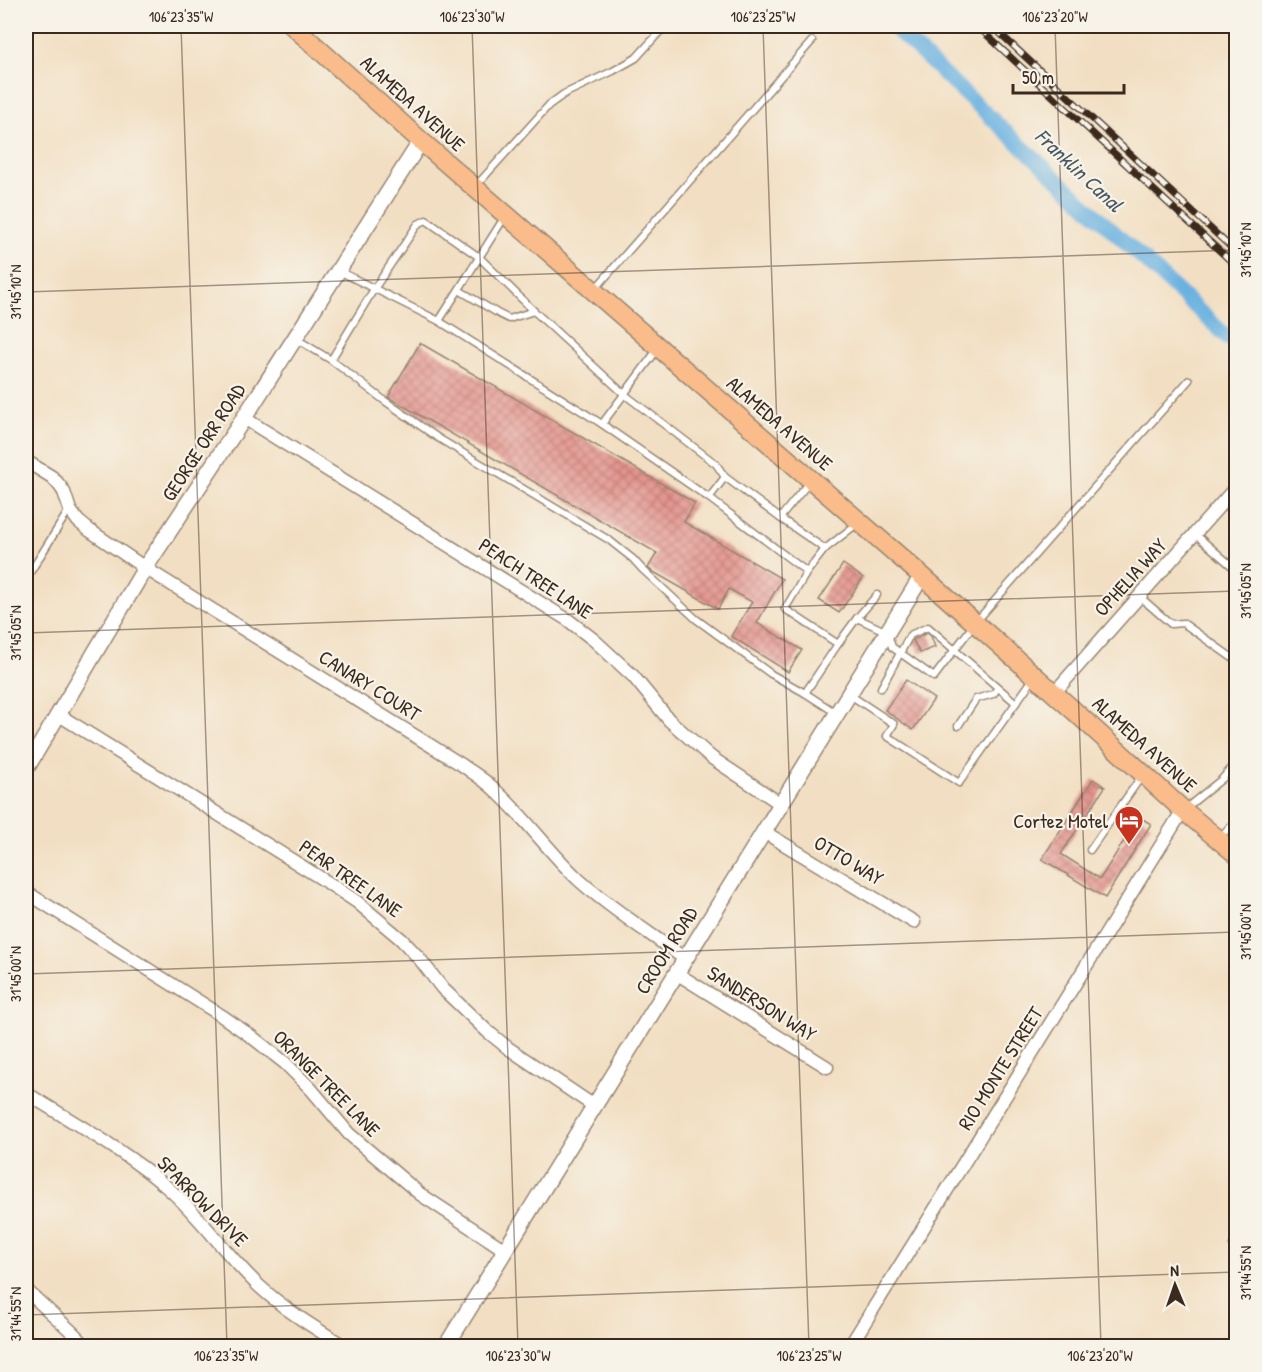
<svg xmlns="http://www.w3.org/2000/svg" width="1262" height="1372" viewBox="0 0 1262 1372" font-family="'Patrick Hand',sans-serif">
<defs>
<pattern id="building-cross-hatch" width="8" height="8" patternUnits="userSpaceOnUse" patternTransform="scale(1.5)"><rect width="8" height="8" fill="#e4948e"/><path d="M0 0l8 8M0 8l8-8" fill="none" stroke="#ba7973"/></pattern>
</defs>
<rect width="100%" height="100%" fill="#f7f3e8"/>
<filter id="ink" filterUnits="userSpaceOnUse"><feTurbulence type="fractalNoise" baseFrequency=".0167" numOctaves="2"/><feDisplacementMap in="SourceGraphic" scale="12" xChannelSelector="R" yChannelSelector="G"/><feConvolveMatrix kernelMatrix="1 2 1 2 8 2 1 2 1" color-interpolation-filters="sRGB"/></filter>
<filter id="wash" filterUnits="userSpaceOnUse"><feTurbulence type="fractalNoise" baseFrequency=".008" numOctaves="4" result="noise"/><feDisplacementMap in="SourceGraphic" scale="24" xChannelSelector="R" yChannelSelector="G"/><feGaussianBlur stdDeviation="1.35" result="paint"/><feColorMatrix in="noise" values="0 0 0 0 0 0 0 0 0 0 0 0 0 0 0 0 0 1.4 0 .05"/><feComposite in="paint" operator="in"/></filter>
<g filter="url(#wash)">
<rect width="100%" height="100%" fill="#f2dfc3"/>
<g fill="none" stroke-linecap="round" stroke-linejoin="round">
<polyline stroke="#69b1e0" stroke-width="15" points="892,26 1236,345"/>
</g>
<g id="blocks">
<g fill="url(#building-cross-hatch)">
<polygon points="420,343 695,503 684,522 782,579 757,623 802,650 788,672 731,636 752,602 729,589 718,609 652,571 648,568 657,553 388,397"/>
<polygon points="843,564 863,578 839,613 819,600"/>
<polygon points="927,633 931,636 935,647 920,653 913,640"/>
<polygon points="906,680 934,699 913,730 885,710"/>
<polygon points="1093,779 1105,787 1061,854 1100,879 1126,838 1122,836 1133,819 1138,823 1141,818 1151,824 1105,898 1042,859"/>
</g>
</g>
</g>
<g filter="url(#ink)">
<use href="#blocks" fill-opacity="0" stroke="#968470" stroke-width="1.5"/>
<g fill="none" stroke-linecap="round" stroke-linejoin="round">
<g stroke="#968470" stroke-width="9">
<g id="service">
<polyline points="475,187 549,105 564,94 613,71 636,58 665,26"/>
<polyline points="504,218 439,321 602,424 657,350"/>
<polyline points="339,271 439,321"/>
<polyline points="596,288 812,41"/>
<polyline points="459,290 499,314 509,319 534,311"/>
<polyline points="295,338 331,360 374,289 418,224 426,220 479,257 534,311 624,394 716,464 725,477 780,518 825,549"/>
<polyline points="331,360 385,401 438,438 609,540 633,559 642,569 696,619 771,674 805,693"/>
<polyline points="602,424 709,498 807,572 785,609 838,644 805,693 836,713"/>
<polyline points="709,498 725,477"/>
<polyline points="780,518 810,481"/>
<polyline points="1195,534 1233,567 1236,572"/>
<polyline points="807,572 825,549 858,523"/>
<polyline points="26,579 69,510"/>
<polyline points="1140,597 1171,624 1183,623 1231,657 1236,657"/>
<polyline points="857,618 877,595"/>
<polyline points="838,644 857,618 887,632 892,647 934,677 975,623 1189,380"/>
<polyline points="881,688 910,635 928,627 1016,703"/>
<polyline points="850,695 894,724 887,736 959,783 1033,679"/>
<polyline points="958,726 976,699 993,694 998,688"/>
<polyline points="1186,808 1222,779 1236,763"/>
<polyline points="1218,838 1236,822"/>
<polyline points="1090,850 1141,777"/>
<polyline points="1233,1245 1236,1240"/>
</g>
</g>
<g stroke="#968470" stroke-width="15">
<g id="minor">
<polyline points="244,418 568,620 594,640 633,676 669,720 712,758 781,804"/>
<path d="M 26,461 L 52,477 L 60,486 L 64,492 L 70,510 L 78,521 L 89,530 L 145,568 L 462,765 C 473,773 485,780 495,790 C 525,817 549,852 579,880 C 611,909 650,933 685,959"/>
<polyline points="1054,693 1236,487"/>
<polyline points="59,715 327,882 357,902 401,939 419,958 442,988 487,1031 508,1048 594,1106"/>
<polyline points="764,832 914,922"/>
<polyline points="26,892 222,1016 252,1037 285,1063 311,1089 349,1134 420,1194 505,1250"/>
<polyline points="676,973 827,1067"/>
<path d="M 26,1093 C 74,1123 126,1151 169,1189 C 202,1218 227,1256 259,1286 C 285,1310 315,1328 344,1346"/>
<polyline points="26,1290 71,1331 86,1346"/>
<polyline points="850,1346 1183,810"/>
</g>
</g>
<g stroke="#968470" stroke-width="18">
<g id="tertiary">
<polyline points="26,769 145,568 244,418 421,141"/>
<polyline points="446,1346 922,576"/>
</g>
</g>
<g stroke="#968470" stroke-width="21">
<polyline id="primary" points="293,26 421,141 922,576 1072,709 1183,810 1236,854"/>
</g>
<use href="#service" stroke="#fff" stroke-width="6"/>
<use href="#minor" stroke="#fff" stroke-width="12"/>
<use href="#tertiary" stroke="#fff" stroke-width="15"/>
<use href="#primary" stroke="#f9bc8a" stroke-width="18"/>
<g stroke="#3b2a1e" stroke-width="7">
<g id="rail">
<polyline points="977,26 1236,266"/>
<polyline points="992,26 1236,252"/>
</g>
</g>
<use href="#rail" stroke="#f7f3e8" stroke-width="4.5" stroke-dasharray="14" stroke-linecap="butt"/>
</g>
</g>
<path fill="none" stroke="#3b2a1e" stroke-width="1.5" stroke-opacity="0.45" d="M 181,26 L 227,1346M 472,26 L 518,1346M 763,26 L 809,1346M 1055,26 L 1101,1346M 26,292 L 1236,250M 26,633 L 1236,591M 26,974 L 1236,932M 26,1315 L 1236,1272"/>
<defs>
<g id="hotel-pin" transform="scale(1.5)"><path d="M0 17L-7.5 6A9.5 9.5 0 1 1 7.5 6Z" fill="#c8321e" stroke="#f7f3e8"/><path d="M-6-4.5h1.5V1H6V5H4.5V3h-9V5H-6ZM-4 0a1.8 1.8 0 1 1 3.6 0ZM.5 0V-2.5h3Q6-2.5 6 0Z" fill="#fff"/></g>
</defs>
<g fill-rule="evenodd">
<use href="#hotel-pin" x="1129" y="820"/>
</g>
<g text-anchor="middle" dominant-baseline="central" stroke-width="4.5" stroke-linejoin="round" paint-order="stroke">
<g font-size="20" fill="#3b2a1e" stroke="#f7f3e8">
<text transform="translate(413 103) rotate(42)">ALAMEDA AVENUE</text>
<text transform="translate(780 423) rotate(41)">ALAMEDA AVENUE</text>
<text transform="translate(203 442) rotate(-57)">GEORGE ORR ROAD</text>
<text transform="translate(1130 577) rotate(-48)">OPHELIA WAY</text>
<text transform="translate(536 578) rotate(33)">PEACH TREE LANE</text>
<text transform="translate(370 685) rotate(32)">CANARY COURT</text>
<text transform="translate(1145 744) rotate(42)">ALAMEDA AVENUE</text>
<text transform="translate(849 860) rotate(31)">OTTO WAY</text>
<text transform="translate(351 878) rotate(35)">PEAR TREE LANE</text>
<text transform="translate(666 950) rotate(-58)">CROOM ROAD</text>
<text transform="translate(762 1003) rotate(32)">SANDERSON WAY</text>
<text transform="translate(1000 1068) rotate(-58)">RIO MONTE STREET</text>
<text transform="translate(327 1083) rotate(45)">ORANGE TREE LANE</text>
<text transform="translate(203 1201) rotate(45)">SPARROW DRIVE</text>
</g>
<g font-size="20" fill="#3b2a1e" stroke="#f7f3e8" text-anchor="end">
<text x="1108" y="820">Cortez Motel</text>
</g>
<g font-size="21" font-style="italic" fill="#4b5962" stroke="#f7f3e8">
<text transform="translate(1079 170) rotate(43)">Franklin Canal</text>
</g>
</g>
<rect width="1262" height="1372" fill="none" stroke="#f7f3e8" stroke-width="66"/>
<g transform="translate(1175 1285) rotate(358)" stroke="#f7f3e8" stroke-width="4.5" paint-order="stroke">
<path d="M0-4.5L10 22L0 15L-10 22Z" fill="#3b2a1e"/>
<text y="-9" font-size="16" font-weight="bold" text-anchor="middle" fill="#3b2a1e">N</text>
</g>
<path d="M1013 84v9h111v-9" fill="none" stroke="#3b2a1e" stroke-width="3"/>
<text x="1022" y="84" font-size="18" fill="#3b2a1e" stroke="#f7f3e8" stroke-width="4.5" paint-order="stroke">50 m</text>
<rect x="33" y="33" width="1196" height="1306" fill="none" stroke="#3b2a1e" stroke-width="2"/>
<g font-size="15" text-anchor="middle" fill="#3b2a1e">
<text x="181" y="22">106°23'35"W</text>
<text x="472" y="22">106°23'30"W</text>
<text x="763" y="22">106°23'25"W</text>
<text x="1055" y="22">106°23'20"W</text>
<text transform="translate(1246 250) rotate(-90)" y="5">31°45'10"N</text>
<text transform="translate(16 292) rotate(-90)" y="5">31°45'10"N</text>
<text transform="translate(1246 591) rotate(-90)" y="5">31°45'05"N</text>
<text transform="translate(16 633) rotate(-90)" y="5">31°45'05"N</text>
<text transform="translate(1246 932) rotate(-90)" y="5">31°45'00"N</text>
<text transform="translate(16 974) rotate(-90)" y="5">31°45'00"N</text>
<text transform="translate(1246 1273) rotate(-90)" y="5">31°44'55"N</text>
<text transform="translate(16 1314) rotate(-90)" y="5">31°44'55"N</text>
<text x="226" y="1361">106°23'35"W</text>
<text x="518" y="1361">106°23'30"W</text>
<text x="809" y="1361">106°23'25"W</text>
<text x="1100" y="1361">106°23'20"W</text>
</g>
</svg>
